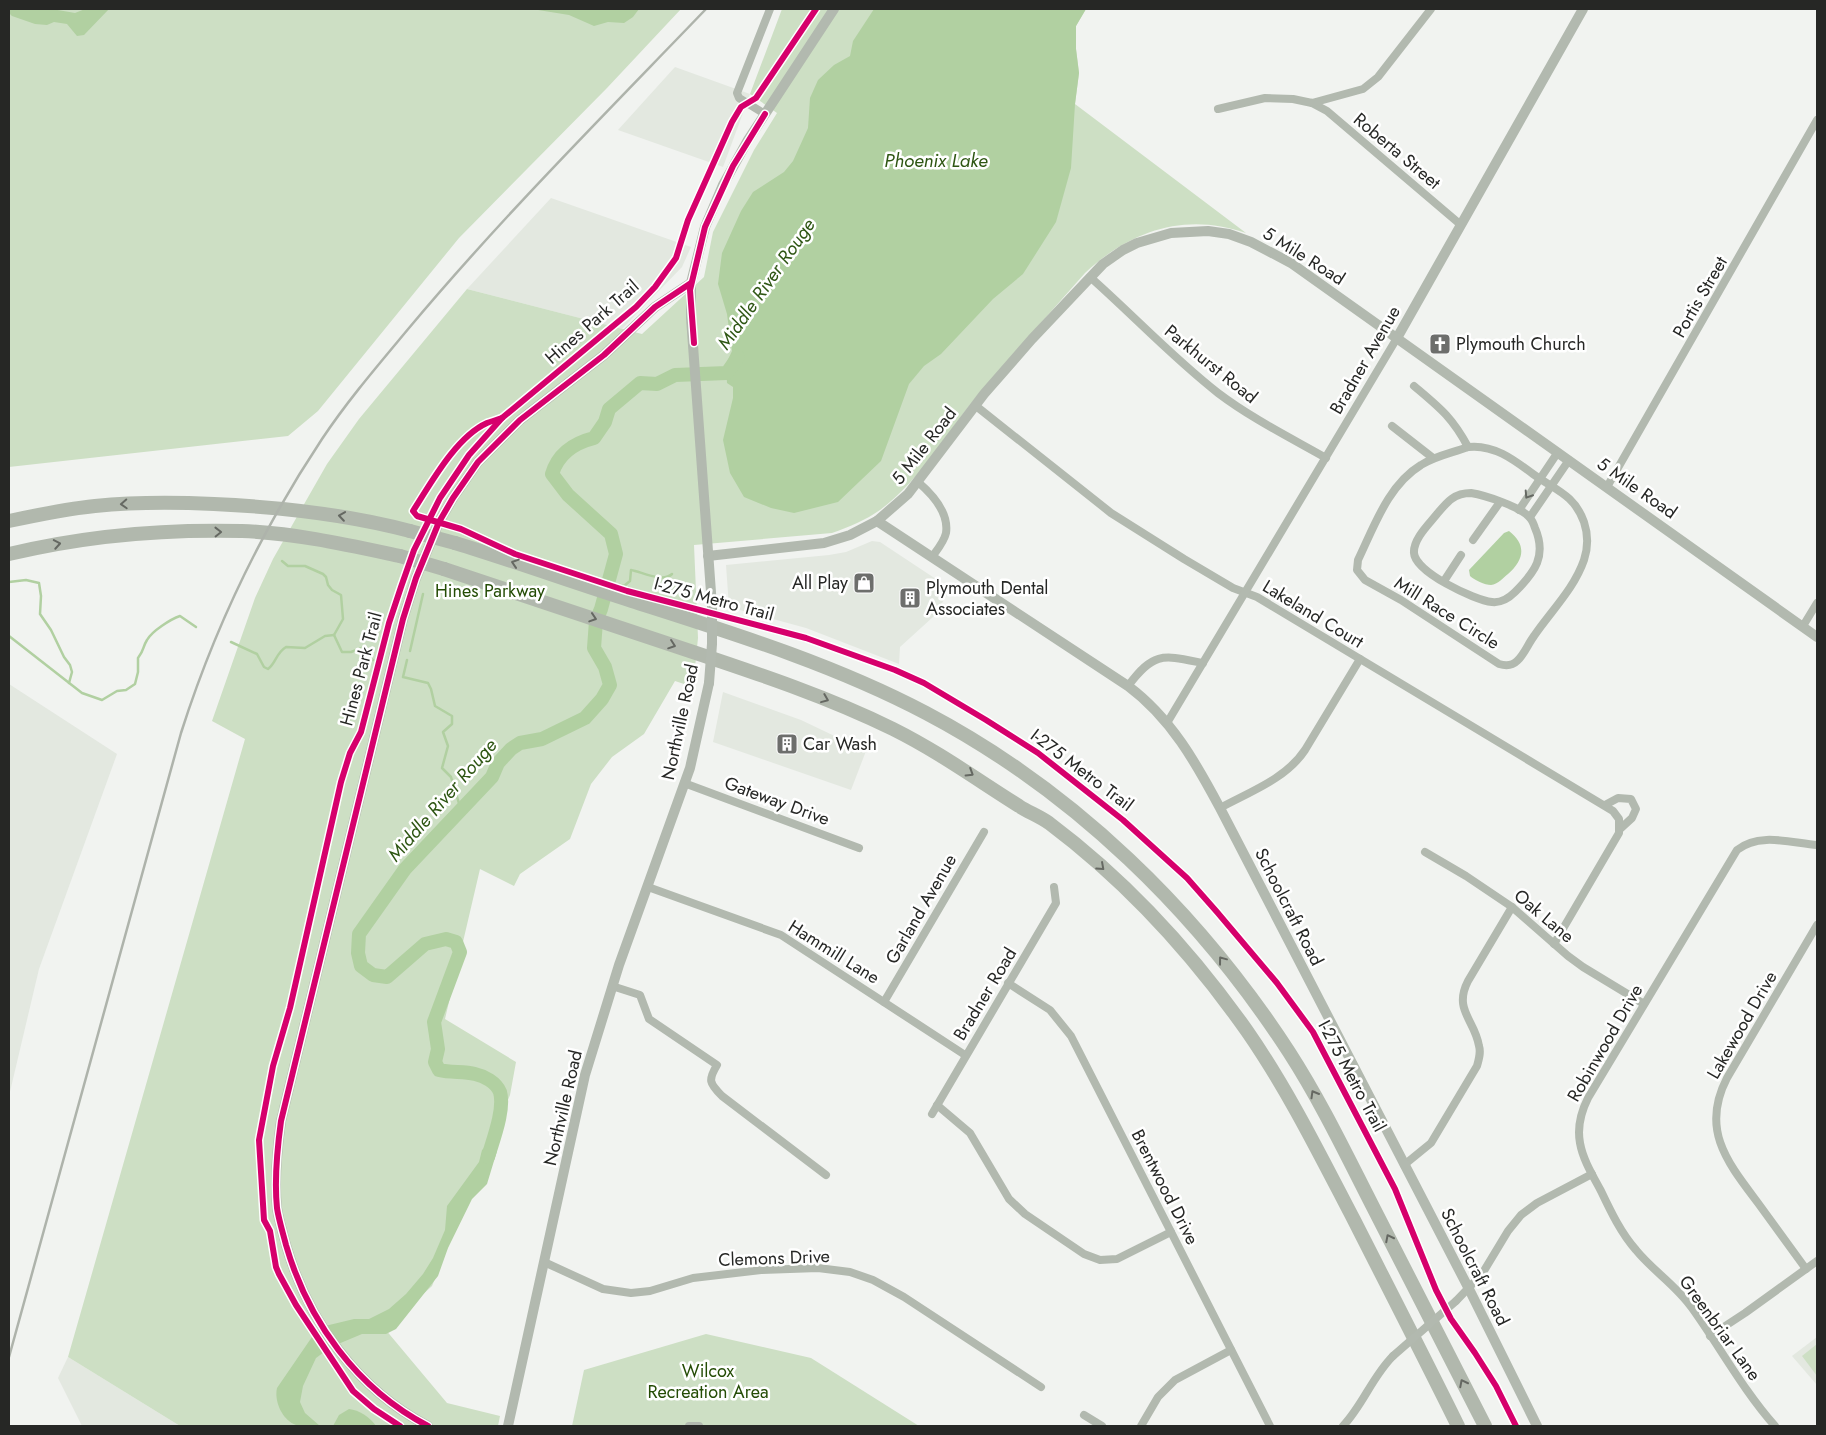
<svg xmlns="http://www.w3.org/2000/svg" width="1826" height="1435" viewBox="0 0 1826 1435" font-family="Jost,sans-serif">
<rect width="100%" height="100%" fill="#f1f3f0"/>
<g fill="#e3e8e0">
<polygon points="675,67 750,94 723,167 618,130"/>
<polygon points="551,198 691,247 682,267 622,329 467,289"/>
<polygon points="872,541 880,542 951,589 933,617 900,647 899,664 806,628 729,607 726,565 829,555 846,552"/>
<polygon points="9,684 117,754 39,969 9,1096"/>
<polygon points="723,692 801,720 866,751 851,790 713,742"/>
<polygon points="1817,1337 1817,1385 1792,1356"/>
<polygon points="68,1357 180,1426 82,1426 58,1378"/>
</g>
<g fill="#cddfc4">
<polygon points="9,9 681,9 607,88 459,238 318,411 288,436 9,467"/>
<path d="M 782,9 L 1086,9 L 1076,26 L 1076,49 L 1079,73 L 1075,104 L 1246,233 C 1186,212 1131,230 1085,273 C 1051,312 1015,351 981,391 C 948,430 922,479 880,510 C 866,520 849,527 832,533 L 694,545 L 698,638 L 693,687 L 675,681 L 644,734 L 612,757 L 591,784 L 570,839 L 520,874 L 514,886 L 480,869 L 445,1019 L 516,1062 L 510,1095 L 432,1286 L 385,1329 L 447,1403 L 500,1416 L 498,1426 L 180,1426 L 68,1357 L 245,739 L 212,721 L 255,598 L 273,559 L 307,499 L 327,464 L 359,419 L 467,289 L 642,334 L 704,277 L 713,232 L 754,150 L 777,113 L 750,94 Z"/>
<polygon points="706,1334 811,1358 919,1426 572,1426 584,1370"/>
<polygon points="1817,1344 1817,1376 1802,1356"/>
</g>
<g fill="#b1d0a1">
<polygon points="9,9 52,9 75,13 85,9 109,9 84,35 77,36 67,24 54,22 47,25 35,24 12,16 9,13"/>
<polygon points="532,9 639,9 633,17 624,23 608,22 594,26 569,15"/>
<polygon points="874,9 1086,9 1076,26 1076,49 1079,73 1075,104 1071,168 1056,222 1023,274 993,299 941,354 924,366 909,384 881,461 838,502 794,513 771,508 744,497 730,473 723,440 733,398 733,387 727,383 726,364 732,351 727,314 718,284 722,253 741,211 753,192 784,172 793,161 808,128 810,98 818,80 834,65 850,56 853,41"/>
<path d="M 1509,531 C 1527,545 1524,560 1508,574 C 1503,578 1498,584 1491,585 C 1485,585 1474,580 1470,576 L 1469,570 L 1504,533 Z"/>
<path d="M 493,1140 L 497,1151 L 487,1184 L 472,1199 L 448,1248 L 438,1276 L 396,1329 L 386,1334 L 362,1334 L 331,1347 L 316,1358 L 303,1386 L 300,1402 L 305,1413 L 320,1426 C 313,1426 302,1428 296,1425 C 282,1420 274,1401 277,1388 L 314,1334 L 325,1326 L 354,1319 L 369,1319 L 389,1309 L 406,1294 L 423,1274 L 433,1258 L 445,1230 L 447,1206 L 479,1162 L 482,1150 Z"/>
<path d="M 349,1409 C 359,1410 370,1417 376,1426 L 333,1426 L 339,1415 Z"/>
</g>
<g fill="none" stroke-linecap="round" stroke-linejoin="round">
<g stroke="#b1d0a1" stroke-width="2.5">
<polyline points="282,561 288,566 305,566 323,574 326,577 328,585 332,590 341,595 343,619 334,635"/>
<polyline points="9,582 26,580 39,583 41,596 40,614 51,630 64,657 70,665 72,672 69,683"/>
<path d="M 608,582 L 624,586 L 630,581 L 631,570 C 642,572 663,583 672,574"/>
<polyline points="334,635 342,652 351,652 362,648 366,658 373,660"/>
<path d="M 9,636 L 82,693 L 102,700 L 117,691 L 126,690 L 135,684 L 138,672 L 138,658 C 145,649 142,648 147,640 C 152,631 171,619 180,616 L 196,627"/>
<path d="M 231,642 L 257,654 L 264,667 L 268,669 C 276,663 276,653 286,647 L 305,648 L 325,636 L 334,635"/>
<polyline points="410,651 423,594"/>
<polyline points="407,660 403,677 428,683 431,689 435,706 452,716 452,724 443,732 448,746 442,768 451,777 461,810"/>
</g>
<path stroke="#b1d0a1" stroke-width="14" d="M 488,1157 C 493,1140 505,1109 500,1092 C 496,1082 484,1076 475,1074 C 464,1071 451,1073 439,1070 L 435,1062 L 438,1049 L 434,1022 L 460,952 L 456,942 L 446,939 L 425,944 L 387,977 L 373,975 L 361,966 L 358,953 L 359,934 L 405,869 L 492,777 L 498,763 L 511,749 L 520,743 L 542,739 L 585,718 L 602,699 L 610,685 L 605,667 L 594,648 L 596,621 L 601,609 L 616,554 L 611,534 L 568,495 L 552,474 C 558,454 574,443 594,438 L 605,422 L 609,409 L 640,383 L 657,384 L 675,375 L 727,373 L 738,357"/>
<g stroke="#b2b9af" stroke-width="8">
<polyline points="1312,103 1327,111 1461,225"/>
<polyline points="1218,109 1265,98 1293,99 1312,103 1363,89 1378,77 1431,9"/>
<polyline points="765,114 739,98 737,93 770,9"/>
<path d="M 1090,277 C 1133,315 1172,357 1218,393 C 1251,418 1289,437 1326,458"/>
<path d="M 1414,386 C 1440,408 1452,417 1468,447"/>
<polyline points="976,406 1111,513 1184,559 1233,588 1257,597 1613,811 1619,819 1619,833 1554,944"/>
<polyline points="1392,426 1433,458"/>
<path d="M 1468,447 C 1493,444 1513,459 1533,474 C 1555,490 1574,494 1584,522 C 1588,534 1588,548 1584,560 C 1574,589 1551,611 1534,636 C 1528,644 1524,655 1517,661 C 1512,666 1506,666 1499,664 L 1401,600 L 1365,580 L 1357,570 L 1358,560 C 1374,527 1388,485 1421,465 C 1435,456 1452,453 1468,447 Z"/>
<path d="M 918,482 C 932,494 949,513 946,533 C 944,542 937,550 932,557"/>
<polyline points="1607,487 1817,120"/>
<path d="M 1471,493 C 1484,495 1522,507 1530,518 C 1532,520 1534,525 1535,528 C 1547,556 1535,572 1515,592 C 1509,598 1501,603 1492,602 C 1474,600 1415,572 1414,553 C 1413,539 1429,524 1437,514 C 1447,502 1454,493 1471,493 Z"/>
<polyline points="1519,510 1558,452"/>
<polyline points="1530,517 1569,460"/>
<polyline points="1473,540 1500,502"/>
<polyline points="1444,581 1461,555"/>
<polyline points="1803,626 1817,603"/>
<path d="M 1128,686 C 1154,651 1163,655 1203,663"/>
<polyline points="1167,723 1397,338"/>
<polyline points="684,783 859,848"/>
<polyline points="1605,805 1618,798 1631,799 1636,809 1632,818 1620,829"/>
<path d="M 1220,808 C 1249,792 1286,779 1305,750 L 1360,659"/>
<polyline points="1425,852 1466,876 1512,907 1568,956 1583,967 1644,1004"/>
<polyline points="648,887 781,935 965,1055"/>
<polyline points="1008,983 1050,1010 1071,1036 1270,1426"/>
<path d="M 612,986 L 640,995 L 649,1019 L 717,1065 C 708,1080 709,1083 722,1096 L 826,1175"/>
<polyline points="884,1002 984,832"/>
<polyline points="937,1105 970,1133 1009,1199 1025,1214 1084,1254 1100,1260 1117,1259 1171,1232"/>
<polyline points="932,1114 1056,903 1054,887"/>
<path d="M 1404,1165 L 1431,1143 L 1477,1066 C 1479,1059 1481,1052 1479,1046 C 1475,1020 1453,1010 1468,981 L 1512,907"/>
<polyline points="544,1262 603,1289 631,1293 650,1291 693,1278 761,1270 818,1268 850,1272 873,1280 904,1297 1041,1387"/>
<path d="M 1806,1269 C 1790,1247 1774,1225 1758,1203 C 1728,1163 1700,1130 1727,1078 L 1817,925"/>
<polyline points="1456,1301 1482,1274 1508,1231 1521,1215 1537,1203 1592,1174"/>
<polyline points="1710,1336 1745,1313 1817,1261"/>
<polyline points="1084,1415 1102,1426"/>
<polyline points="689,1426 699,1426"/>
<polyline points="1141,1426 1158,1397 1175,1380 1231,1350"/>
<path d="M 1343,1426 C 1363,1405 1372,1377 1393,1356"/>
<path d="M 1775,1426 C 1743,1390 1720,1347 1692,1308 C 1676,1285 1653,1271 1636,1250 C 1621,1233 1611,1212 1601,1191 C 1593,1176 1583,1160 1580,1143 C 1577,1127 1581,1112 1588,1098 L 1737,850 C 1759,832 1792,843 1817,845"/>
</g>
<g stroke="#b2b9af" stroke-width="10">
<polyline points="1397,338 1583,9"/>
<path d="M 877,521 L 1128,686 C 1171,718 1196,763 1220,808 L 1469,1289 L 1537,1426"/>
<polyline points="708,556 824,543 850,535 877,521 908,494 984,394 1032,339 1103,264 1123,250 1137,243 1171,233 1208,231 1229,234 1251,242 1291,263 1817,637"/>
<polyline points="712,606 691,318 691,283 705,227 723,185 748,140 834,9"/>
<path d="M 428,1426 C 357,1389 308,1321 286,1245 C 283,1233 279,1221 277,1208 C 274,1179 277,1150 281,1121 L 403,619 L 416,578 L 439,522 L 453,498 L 478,462 L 520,420 L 604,355 L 655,307 L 691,283"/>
<polyline points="508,1426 585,1075 619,965 690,768 709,683"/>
</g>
<g stroke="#b1b8ad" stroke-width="14">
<path d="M 9,521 C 37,515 66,509 95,506 C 134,502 174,502 214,504 C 280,507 346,514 410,531"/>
<path d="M 455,543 C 514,561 572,582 632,601 C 732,633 833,664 926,713 C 1074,791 1198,912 1289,1052 C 1320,1100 1345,1152 1371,1203 C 1409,1277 1447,1352 1485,1426"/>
<path d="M 9,554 C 84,536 165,529 242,531 C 295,533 348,545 400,556"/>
<path d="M 444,569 C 526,596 608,623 690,651 C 759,674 828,697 893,729 C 939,752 976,779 1019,806 C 1028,812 1039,816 1049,823 C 1125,880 1192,953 1247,1031 C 1288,1090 1320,1155 1354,1220 C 1389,1289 1424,1357 1458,1426"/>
</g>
<path stroke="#aeb3ab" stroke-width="2.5" d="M 9,1357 L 181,733 C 214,629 261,531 322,439 C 348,400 379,364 409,328 C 502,217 605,114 706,9"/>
<polyline stroke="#b2b9af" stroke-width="8" points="1393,1356 1456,1301"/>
<polyline stroke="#b2b9af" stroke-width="10" points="709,683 712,644 712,606"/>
<g stroke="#b1b8ad" stroke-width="14">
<polyline points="410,531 455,543"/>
<polyline points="400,556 444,569"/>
</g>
<g stroke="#fff" stroke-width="9">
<g id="cycleway">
<polyline points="694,343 690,290 705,227 733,166 765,114"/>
<path d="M 502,418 C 497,420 492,421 487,423 C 456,437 431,483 413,511 L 417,516 L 461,529 L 515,554 L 627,591 L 806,638 L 895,670 L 924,683 L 986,720 L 1038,753 L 1123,820 L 1187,878 L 1217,912 L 1277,983 L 1313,1032 L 1395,1189 L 1436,1290 L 1451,1319 L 1475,1353 L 1496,1386 L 1516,1426"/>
<polyline points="400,1426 374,1409 353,1391 296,1305 279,1274 276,1267 270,1231 264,1220 259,1140 273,1066 290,1008 341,782 350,753 361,732 389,623 401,587 414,550 440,498 469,455 502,418 636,307 655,287 676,258 688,220 732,122 741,107 756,98 816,9"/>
<path d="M 428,1426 C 357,1389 308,1321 286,1245 C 283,1233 279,1221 277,1208 C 274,1179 277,1150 281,1121 L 403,619 L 416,578 L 439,522 L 453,498 L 478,462 L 520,420 L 604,355 L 655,307 L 691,283"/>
</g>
</g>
<use href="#cycleway" stroke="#d6006c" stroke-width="6"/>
</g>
<defs><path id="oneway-chevron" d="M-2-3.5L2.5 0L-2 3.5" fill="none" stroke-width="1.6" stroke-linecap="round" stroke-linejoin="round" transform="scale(1.25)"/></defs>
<use stroke="#656963" href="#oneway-chevron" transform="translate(1528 495) rotate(123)"/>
<g stroke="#656862">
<use href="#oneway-chevron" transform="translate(124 504) rotate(177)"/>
<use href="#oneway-chevron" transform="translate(342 516) rotate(-172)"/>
<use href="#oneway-chevron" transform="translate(218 532) rotate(-1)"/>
<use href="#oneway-chevron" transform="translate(57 544) rotate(-10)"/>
<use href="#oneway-chevron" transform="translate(515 563) rotate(-162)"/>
<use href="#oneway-chevron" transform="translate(593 618) rotate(18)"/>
<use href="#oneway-chevron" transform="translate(672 645) rotate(19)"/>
<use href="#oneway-chevron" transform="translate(825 699) rotate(22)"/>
<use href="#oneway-chevron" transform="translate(970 773) rotate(32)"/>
<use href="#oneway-chevron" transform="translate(1101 867) rotate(42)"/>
<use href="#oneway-chevron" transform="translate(1222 960) rotate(-127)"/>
<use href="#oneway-chevron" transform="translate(1314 1094) rotate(-120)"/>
<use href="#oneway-chevron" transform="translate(1389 1238) rotate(-117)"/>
<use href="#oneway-chevron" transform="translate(1463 1383) rotate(-117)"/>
</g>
<defs>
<g id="church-square" transform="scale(1.125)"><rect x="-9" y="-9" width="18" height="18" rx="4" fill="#6d6e6c" stroke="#fff"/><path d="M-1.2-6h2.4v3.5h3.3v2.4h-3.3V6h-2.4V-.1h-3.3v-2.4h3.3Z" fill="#fff"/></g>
<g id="shop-square" transform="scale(1.125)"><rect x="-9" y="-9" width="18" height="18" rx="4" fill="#6d6e6c" stroke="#fff"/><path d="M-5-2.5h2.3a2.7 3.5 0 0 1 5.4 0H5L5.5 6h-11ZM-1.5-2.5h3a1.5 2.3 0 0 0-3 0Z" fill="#fff"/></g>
<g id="building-square" transform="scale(1.125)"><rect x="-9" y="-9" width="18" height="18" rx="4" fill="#6d6e6c" stroke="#fff"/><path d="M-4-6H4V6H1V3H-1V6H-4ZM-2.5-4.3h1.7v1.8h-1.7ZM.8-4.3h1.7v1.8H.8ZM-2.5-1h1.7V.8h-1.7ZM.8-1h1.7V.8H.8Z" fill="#fff"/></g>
</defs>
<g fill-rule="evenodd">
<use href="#church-square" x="1440" y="344"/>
<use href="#shop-square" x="864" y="583"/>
<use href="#building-square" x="910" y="598"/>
<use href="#building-square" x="787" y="744"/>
</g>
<g text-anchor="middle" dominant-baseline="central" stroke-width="5" stroke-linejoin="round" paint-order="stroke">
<g font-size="18" fill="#262725" stroke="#fff">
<text transform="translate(1397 151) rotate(40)">Roberta Street</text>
<text transform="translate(1304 256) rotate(32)">5 Mile Road</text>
<text transform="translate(1700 297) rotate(-60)">Portis Street</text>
<text transform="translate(592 322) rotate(-41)">Hines Park Trail</text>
<text transform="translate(1365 360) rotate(-60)">Bradner Avenue</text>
<text transform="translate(1211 364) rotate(39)">Parkhurst Road</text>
<text transform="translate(924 446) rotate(-52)">5 Mile Road</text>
<text transform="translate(1637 488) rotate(35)">5 Mile Road</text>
<text transform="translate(714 599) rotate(15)">I-275 Metro Trail</text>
<text transform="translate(1447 613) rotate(32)">Mill Race Circle</text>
<text transform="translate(1313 614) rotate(31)">Lakeland Court</text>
<text transform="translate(361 669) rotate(-75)">Hines Park Trail</text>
<text transform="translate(680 722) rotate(-78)">Northville Road</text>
<text transform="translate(1082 770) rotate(37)">I-275 Metro Trail</text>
<text transform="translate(777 801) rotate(20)">Gateway Drive</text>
<text transform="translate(1289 907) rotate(63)">Schoolcraft Road</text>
<text transform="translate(921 909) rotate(-60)">Garland Avenue</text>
<text transform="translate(1544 916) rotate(40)">Oak Lane</text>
<text transform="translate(834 952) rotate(32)">Hammill Lane</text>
<text transform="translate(985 994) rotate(-59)">Bradner Road</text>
<text transform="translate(1742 1025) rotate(-60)">Lakewood Drive</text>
<text transform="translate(1605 1043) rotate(-60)">Robinwood Drive</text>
<text transform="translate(1352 1076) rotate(62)">I-275 Metro Trail</text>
<text transform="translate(563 1108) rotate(-77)">Northville Road</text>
<text transform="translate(1165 1187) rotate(63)">Brentwood Drive</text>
<text transform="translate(774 1258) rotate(-2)">Clemons Drive</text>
<text transform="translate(1475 1267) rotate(63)">Schoolcraft Road</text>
<text transform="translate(1720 1328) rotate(54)">Greenbriar Lane</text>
</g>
<g font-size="18" fill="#262725" stroke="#fff" text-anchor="start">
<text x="1456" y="344">Plymouth Church</text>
<text x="848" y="583" text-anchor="end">All Play</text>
<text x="926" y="588">Plymouth Dental<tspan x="926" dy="21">Associates</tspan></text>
<text x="803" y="744">Car Wash</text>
</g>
<g font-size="18" fill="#244c05" stroke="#fff">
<text x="490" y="591">Hines Parkway</text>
<text x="708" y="1371">Wilcox<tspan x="708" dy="21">Recreation Area</tspan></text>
</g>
<g font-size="19" font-style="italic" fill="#2e5613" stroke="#fff">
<text x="936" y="160">Phoenix Lake</text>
<text transform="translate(766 284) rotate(-55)">Middle River Rouge</text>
<text transform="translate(442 800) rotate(-49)">Middle River Rouge</text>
</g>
</g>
<rect width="1826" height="1435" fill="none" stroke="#262725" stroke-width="20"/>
</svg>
